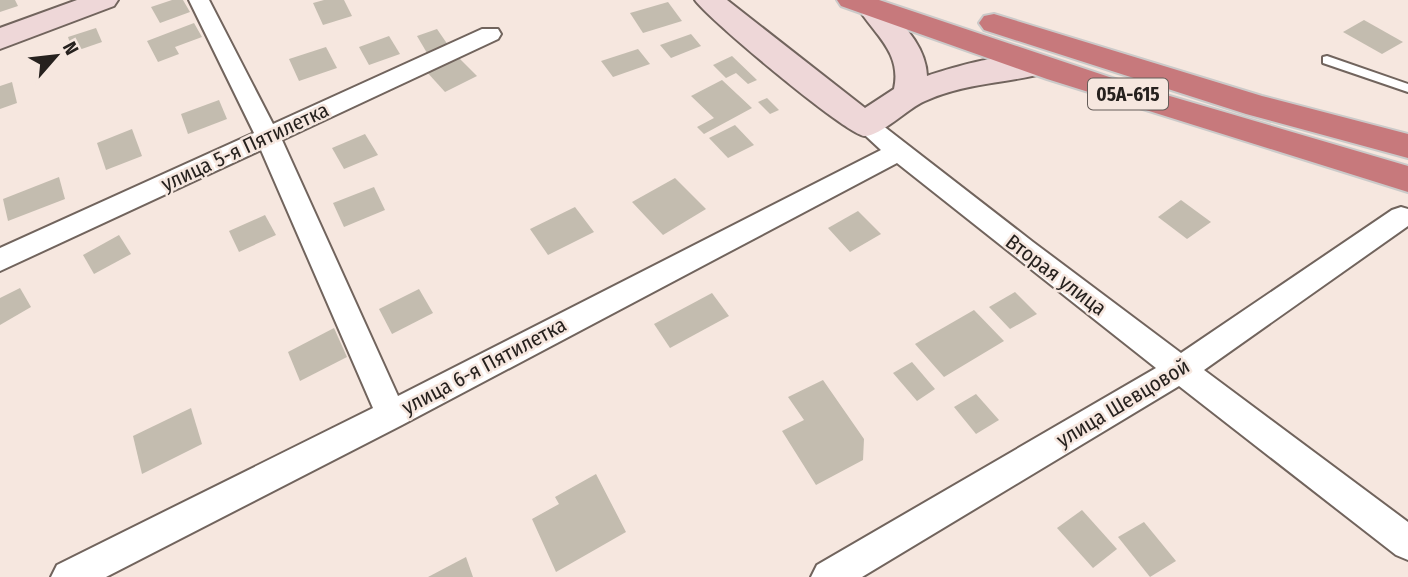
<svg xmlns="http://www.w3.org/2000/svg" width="1408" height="577" viewBox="0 0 1408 577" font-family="'Fira Sans Condensed',sans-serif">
<rect width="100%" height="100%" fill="#f6e7df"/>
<g fill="#c3bcaf">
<polygon points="0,0 15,0 18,6 0,12"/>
<polygon points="172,0 183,0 190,12 160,23 151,7"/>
<polygon points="324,0 344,0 352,16 323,25 313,3"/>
<polygon points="668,2 682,21 643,33 630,13"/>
<polygon points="1364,20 1403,42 1382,54 1343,32"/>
<polygon points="194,23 202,37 175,47 179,54 158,62 147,41"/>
<polygon points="96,28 102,42 73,52 68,37"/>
<polygon points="437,29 448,45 427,53 417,36"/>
<polygon points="691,34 701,46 671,58 660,45"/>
<polygon points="389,36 400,54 369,65 359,47"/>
<polygon points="326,47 337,68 299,81 289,59"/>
<polygon points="638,49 650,64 613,77 601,61"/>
<polygon points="457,56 477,76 445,92 426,71"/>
<polygon points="732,56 757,80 748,84 736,73 726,78 713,65"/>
<polygon points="722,80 752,108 704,134 697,127 714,118 691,96"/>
<polygon points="12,82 17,103 0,109 0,86"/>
<polygon points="767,98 779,110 770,114 758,102"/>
<polygon points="219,100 227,119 188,134 181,114"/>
<polygon points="735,125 754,145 728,158 709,138"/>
<polygon points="132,129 142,156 106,170 97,143"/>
<polygon points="365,134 378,155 344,169 332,148"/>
<polygon points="59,177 65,199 8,221 3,199"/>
<polygon points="675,178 706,209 663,235 632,202"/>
<polygon points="374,187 385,210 344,227 333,203"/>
<polygon points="1181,200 1211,222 1187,239 1158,217"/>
<polygon points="575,207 594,232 548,255 530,229"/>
<polygon points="858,211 881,234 850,252 828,228"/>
<polygon points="265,215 276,235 239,252 229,231"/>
<polygon points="119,235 131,254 94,274 83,255"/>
<polygon points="20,288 31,307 0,325 0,298"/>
<polygon points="419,289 433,313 392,334 379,309"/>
<polygon points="1015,292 1037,314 1010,329 989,307"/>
<polygon points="712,293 729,316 670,348 654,324"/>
<polygon points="974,310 1004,341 944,377 915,344"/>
<polygon points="334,328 347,357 300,381 288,352"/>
<polygon points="912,362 935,389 917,401 893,373"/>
<polygon points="823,380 864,439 863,460 816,485 782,431 804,420 788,397"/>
<polygon points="976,394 999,420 976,434 954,407"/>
<polygon points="191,408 202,444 142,474 133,436"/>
<polygon points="596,474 626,532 556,572 532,519 559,504 555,497"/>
<polygon points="1082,510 1117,549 1093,568 1057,528"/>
<polygon points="1144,522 1176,561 1150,577 1118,537"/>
<polygon points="466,557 473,577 428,577"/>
</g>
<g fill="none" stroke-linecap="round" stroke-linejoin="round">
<g stroke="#71645d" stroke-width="4">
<polygon id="lane" points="1327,56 1408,84 1408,92 1323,63 1323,57"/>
</g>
<g stroke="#71645d" stroke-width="4">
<polygon id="street" points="189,0 209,0 273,124 482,29 498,29 501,34 498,39 282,140 398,396 881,150 853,124 857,118 865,116 873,118 1033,242 1181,353 1392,210 1401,207 1408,209 1408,226 1204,370 1408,522 1408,560 1396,555 1179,386 862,577 811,577 817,565 1156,368 897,163 402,425 106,577 51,577 57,565 373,408 261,150 0,271 0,248 254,133"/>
</g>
<g stroke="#71645d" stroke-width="4">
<g id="secondary">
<polygon points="77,0 118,0 114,6 0,49 0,28"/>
<path d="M 695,0 L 727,0 L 865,108 L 894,89 C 902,53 875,35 858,8 L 862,2 L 882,2 C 901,23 926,45 927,76 C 960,65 1016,49 1049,58 L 1053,65 L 1049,72 C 1006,84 967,82 925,101 C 908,108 881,136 865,136 C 848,136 707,18 695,0 Z"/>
</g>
</g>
<g stroke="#cbcac9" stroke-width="4">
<g id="highway">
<polygon points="837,0 879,0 1139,87 1408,166 1408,192 1047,79 841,6"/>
<polygon points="994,14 1262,96 1408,134 1408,158 1246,114 984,30 979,23 984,16"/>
</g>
</g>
<use href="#lane" fill="#fff" fill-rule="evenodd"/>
<use href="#street" fill="#fff" fill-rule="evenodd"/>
<use href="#secondary" fill="#eed7d8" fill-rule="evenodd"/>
<use href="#highway" fill="#c7797c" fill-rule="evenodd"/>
</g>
<g text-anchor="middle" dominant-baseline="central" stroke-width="5" stroke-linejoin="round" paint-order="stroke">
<rect fill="#f6e7df" stroke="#645c58" stroke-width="2" x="1088" y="78.5" width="80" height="31" rx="5"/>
<g font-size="19" font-weight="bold" fill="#26211e">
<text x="1128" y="94">05А-615</text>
</g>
<g font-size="21" fill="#26211e" stroke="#f6e7df">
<text transform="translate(245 147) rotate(-25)">улица 5-я Пятилетка</text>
<text transform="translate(1056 275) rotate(37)">Вторая улица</text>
<text transform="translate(484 366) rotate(-28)">улица 6-я Пятилетка</text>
<text transform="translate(1123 403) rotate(-31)">улица Шевцовой</text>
</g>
</g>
<g transform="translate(56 56) rotate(62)" stroke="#f6e7df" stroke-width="5" paint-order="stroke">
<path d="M0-5L12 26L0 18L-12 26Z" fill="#26211e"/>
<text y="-10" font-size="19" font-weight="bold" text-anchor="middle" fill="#26211e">N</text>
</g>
</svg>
